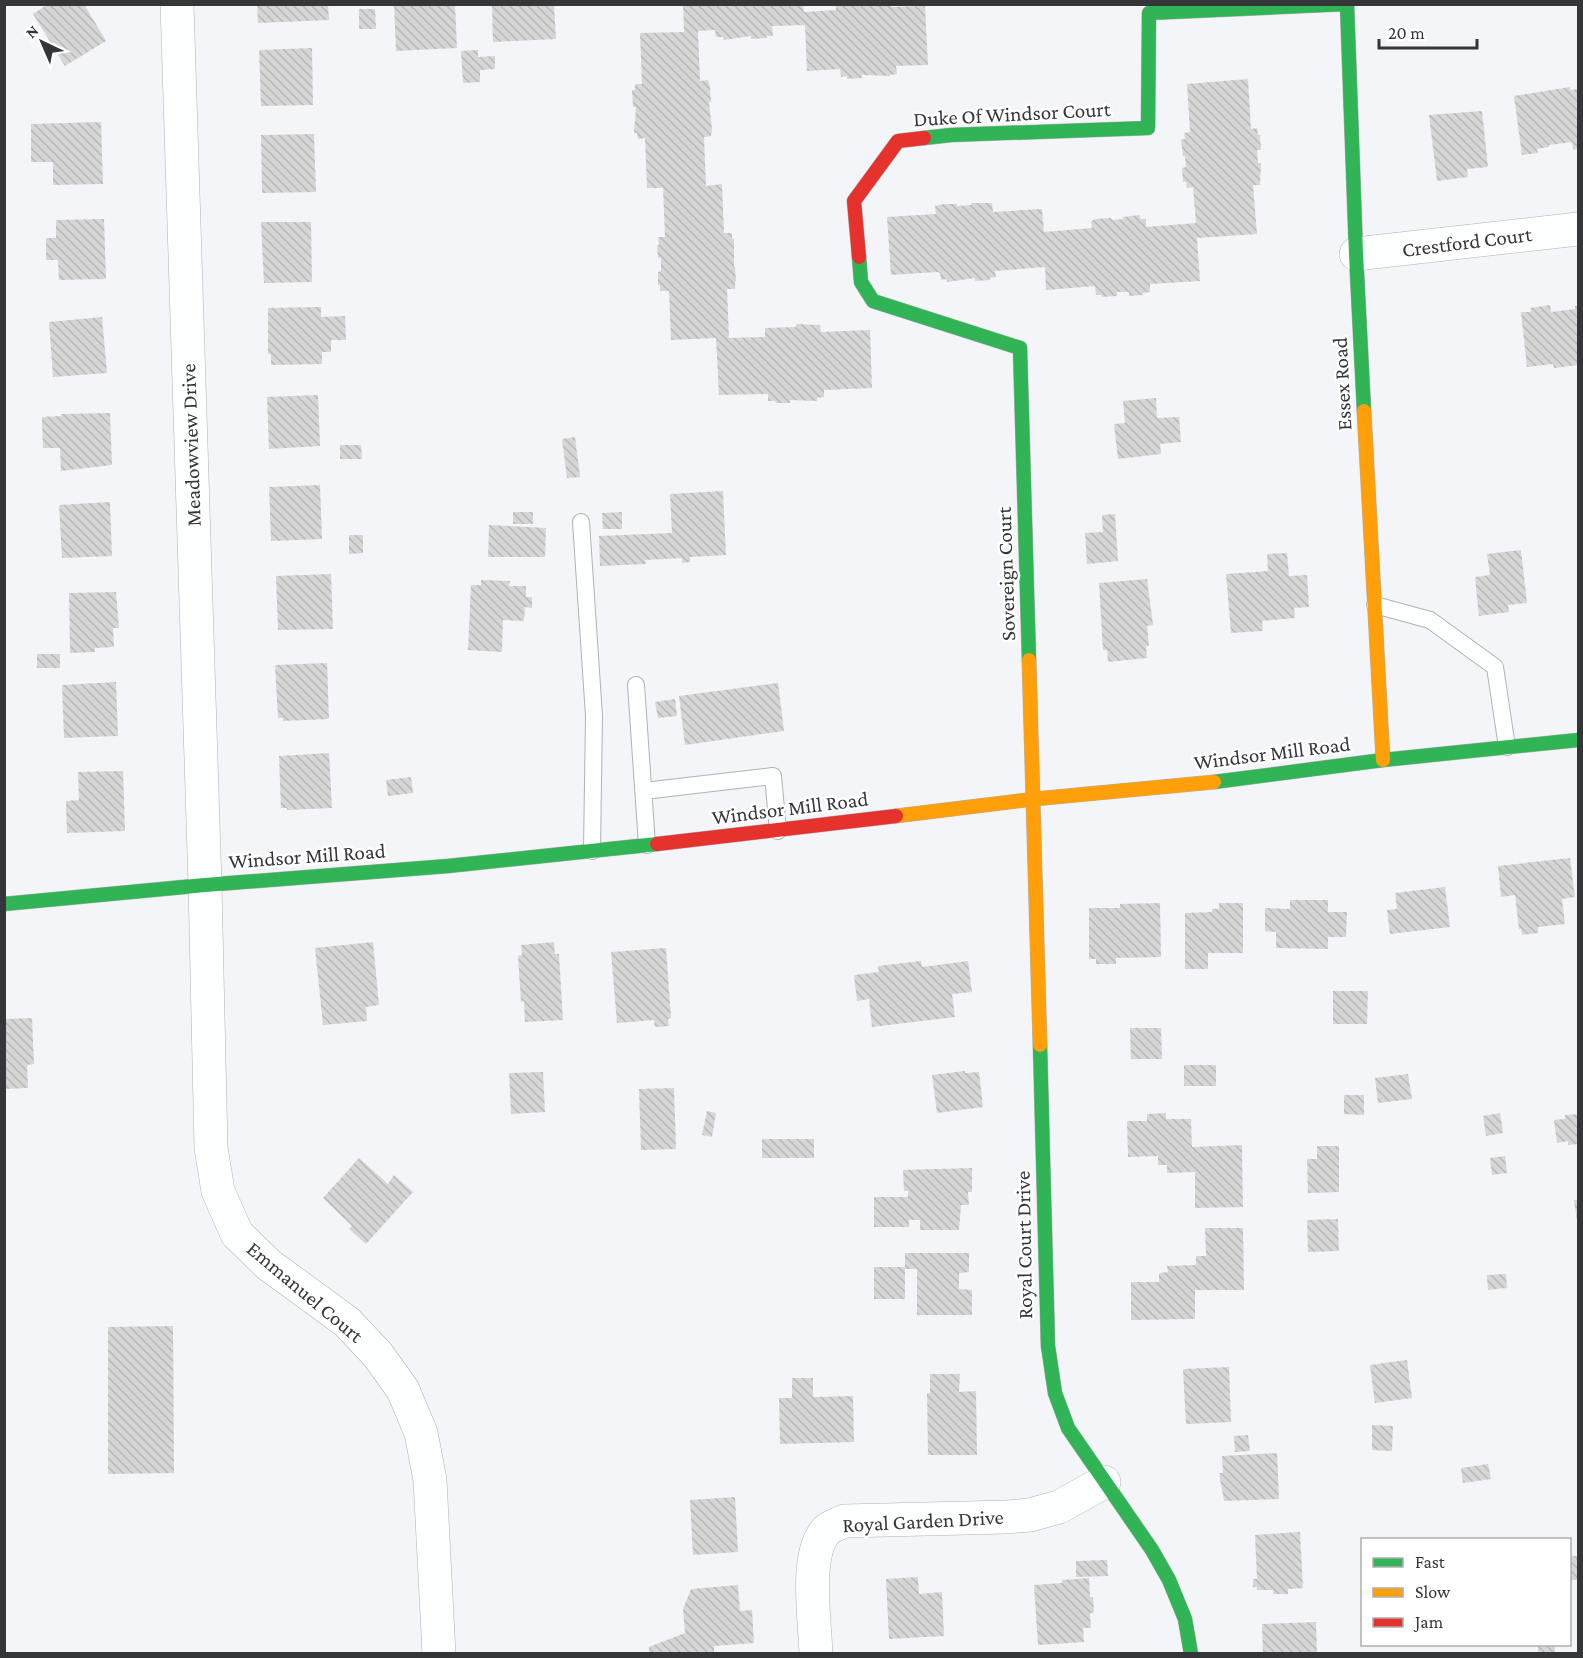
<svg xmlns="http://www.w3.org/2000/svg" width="1583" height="1658" viewBox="0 0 1583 1658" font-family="'Crimson Pro',serif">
<defs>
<pattern id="building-back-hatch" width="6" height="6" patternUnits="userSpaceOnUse" patternTransform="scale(1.5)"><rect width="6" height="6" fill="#d6d6d6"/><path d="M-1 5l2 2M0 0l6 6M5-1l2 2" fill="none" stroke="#b8b8b8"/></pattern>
</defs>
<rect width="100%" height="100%" fill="#f3f5f8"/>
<g fill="url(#building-back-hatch)">
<polygon points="48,4 84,4 106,41 65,66 33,14"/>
<polygon points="257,4 328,4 329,20 258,23"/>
<polygon points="394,4 455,4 457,48 396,51"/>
<polygon points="492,4 554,4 556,39 493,42"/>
<polygon points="683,4 803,4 804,12 836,10 836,4 891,4 891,7 925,6 928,65 896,66 897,74 890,75 890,76 862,75 862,78 847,79 847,76 841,77 840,69 807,71 805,25 772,26 773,36 766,36 767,38 751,39 751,36 724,40 723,37 716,37 715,30 698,31 700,81 708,80 710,87 711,102 709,102 712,129 711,136 704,137 706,186 722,184 724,233 732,233 732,239 734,239 734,267 735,267 736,281 735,282 735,289 727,289 729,338 765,337 765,328 796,327 796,324 820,325 821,332 870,330 872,388 824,390 824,397 817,398 817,401 790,400 790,403 776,403 775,401 768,401 768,394 719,395 716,338 671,340 669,291 660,291 660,285 658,285 658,272 661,271 661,257 658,258 657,245 659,245 658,237 665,237 663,188 647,188 645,138 638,139 637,133 634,133 636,107 633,107 632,90 635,90 635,84 642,84 640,33 684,32"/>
<polygon points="359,9 375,9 376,29 359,29"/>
<polygon points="312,48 313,105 261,106 259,50"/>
<polygon points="478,50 478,57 495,56 495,69 480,70 480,82 463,83 461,51"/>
<polygon points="1248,79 1251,129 1257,128 1258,135 1260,135 1261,150 1257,150 1258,163 1261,163 1260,185 1253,185 1257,234 1197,238 1200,281 1150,284 1150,292 1143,293 1143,295 1129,296 1129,292 1117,292 1117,296 1102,297 1102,295 1096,295 1095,286 1046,290 1045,267 995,271 996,277 990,278 990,280 975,281 975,278 947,282 947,279 941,280 940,273 937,272 891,275 887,217 936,214 935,206 944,204 957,204 957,206 971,205 971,203 992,203 993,212 1042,209 1044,232 1092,228 1091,221 1096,219 1111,218 1112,220 1123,219 1123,217 1140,215 1140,219 1146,219 1146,227 1196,223 1193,187 1187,188 1186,182 1183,182 1182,168 1186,167 1185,156 1183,156 1181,140 1185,139 1184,133 1190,132 1187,84"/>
<polygon points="1570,87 1570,90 1578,89 1578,149 1573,150 1572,142 1549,145 1549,147 1537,149 1538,153 1522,155 1514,96"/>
<polygon points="1482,111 1488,167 1467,169 1468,177 1437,181 1429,115"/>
<polygon points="101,122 103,184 53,185 53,162 31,162 31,124"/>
<polygon points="314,134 316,192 262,193 261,135"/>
<polygon points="104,219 106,279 59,280 58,260 46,260 46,238 56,238 56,220"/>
<polygon points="261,222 311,222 312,282 264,283"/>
<polygon points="1550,305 1551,312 1575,309 1575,306 1578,306 1578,365 1554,368 1553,364 1527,367 1521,312 1531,312 1530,308"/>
<polygon points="321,307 321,317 345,316 346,340 331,340 331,352 322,352 322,364 271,365 271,354 268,354 268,308"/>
<polygon points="102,317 107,373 53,377 49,322"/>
<polygon points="318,395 320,446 269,449 267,397"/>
<polygon points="1156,398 1157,418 1179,417 1181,442 1160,444 1161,454 1118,459 1114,424 1125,423 1123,401"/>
<polygon points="110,413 112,465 61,471 60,448 43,448 42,417 61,416 61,414"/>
<polygon points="575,437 580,477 567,478 562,439"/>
<polygon points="340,445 361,445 362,459 340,459"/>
<polygon points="320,485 322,539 271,541 269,487"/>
<polygon points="723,491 726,555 690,557 690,562 682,563 682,558 645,560 646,564 600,566 599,536 672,533 670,494"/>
<polygon points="110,502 112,556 62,558 59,505"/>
<rect x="513" y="512" width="20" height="12"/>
<polygon points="622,512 622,529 603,529 602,513"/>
<polygon points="1115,514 1118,561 1087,564 1085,533 1103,532 1102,515"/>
<polygon points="489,525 546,528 545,557 488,557"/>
<polygon points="349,535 363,535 363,553 349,554"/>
<polygon points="1521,550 1527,603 1508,605 1509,612 1479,616 1475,577 1490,575 1487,554"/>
<polygon points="1287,553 1289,576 1307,575 1309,607 1294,608 1295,618 1262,621 1263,631 1231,633 1226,574 1268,571 1267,554"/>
<polygon points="331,574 333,629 278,630 276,576"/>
<polygon points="1147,579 1153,625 1147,626 1149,646 1146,646 1147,658 1108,662 1107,650 1103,650 1099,583"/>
<polygon points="481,580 510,581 509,586 526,586 526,597 532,597 532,608 525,607 524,621 503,620 502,652 468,650 471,585 481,585"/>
<polygon points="116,592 119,628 113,628 114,647 95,648 95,652 70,653 69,593"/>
<rect x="37" y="654" width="23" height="14"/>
<polygon points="327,663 329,719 283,721 283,718 278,718 275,665"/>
<polygon points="116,682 118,736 64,738 62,685"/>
<polygon points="778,683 784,731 685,745 679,696"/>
<polygon points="675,699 677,716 658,718 655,702"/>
<polygon points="329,753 332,808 287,810 287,808 281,808 279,756"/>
<polygon points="123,771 125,831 67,833 66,801 79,800 78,772"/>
<polygon points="411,777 413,793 388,796 386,780"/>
<polygon points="1570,858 1575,897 1562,899 1565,924 1538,927 1538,933 1522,935 1521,929 1519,929 1515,895 1501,897 1498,866"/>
<polygon points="1445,887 1450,927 1390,934 1387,910 1397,909 1395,893"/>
<polygon points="1290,900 1328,900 1328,912 1347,912 1346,937 1328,937 1328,949 1276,948 1276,932 1265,931 1265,908 1290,909"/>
<polygon points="1160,903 1161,957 1116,958 1116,964 1096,964 1096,959 1089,959 1089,908 1120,908 1120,904"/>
<polygon points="1219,903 1243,903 1243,953 1208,953 1208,969 1185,969 1185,913 1212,912 1212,909 1219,909"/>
<polygon points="373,942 379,1005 366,1007 367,1021 323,1025 315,948"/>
<polygon points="554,942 555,954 559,954 563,1020 525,1022 524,1001 521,1002 518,956 522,955 521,945"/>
<polygon points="666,948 671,1018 668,1019 669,1026 655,1027 654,1020 617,1023 611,952"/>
<polygon points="921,961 922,967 968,961 972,992 952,994 955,1017 872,1027 869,999 857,1001 854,975 879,972 878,966"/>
<polygon points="1333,991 1368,991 1367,1024 1333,1024"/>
<polygon points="32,1018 34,1064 27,1065 28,1088 4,1089 4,1019"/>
<polygon points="1130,1028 1161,1028 1162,1059 1131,1059"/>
<rect x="1184" y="1065" width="32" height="21"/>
<polygon points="965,1071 965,1073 979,1072 983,1107 937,1113 932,1075"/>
<polygon points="543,1072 545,1112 511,1114 509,1073"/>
<polygon points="1408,1074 1412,1099 1378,1103 1375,1078"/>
<polygon points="674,1088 676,1149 641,1150 639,1089"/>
<polygon points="1344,1095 1364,1095 1364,1115 1344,1114"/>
<polygon points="707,1111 716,1113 712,1137 702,1135"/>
<polygon points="1166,1113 1166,1119 1191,1119 1192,1147 1242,1145 1243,1207 1195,1208 1195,1172 1167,1173 1167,1165 1158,1165 1158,1156 1128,1157 1127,1121 1147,1121 1147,1114"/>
<polygon points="1500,1113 1503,1133 1486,1136 1483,1116"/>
<polygon points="1578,1114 1578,1144 1568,1145 1568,1141 1557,1143 1554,1120 1565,1119 1565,1115"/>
<rect x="762" y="1139" width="52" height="19"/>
<polygon points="1317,1146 1339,1146 1339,1192 1308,1193 1307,1159 1317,1159"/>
<polygon points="1505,1156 1507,1173 1492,1175 1490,1158"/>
<polygon points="359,1158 388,1184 394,1175 413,1192 366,1244 349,1229 352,1226 323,1198"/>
<polygon points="972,1168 972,1192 968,1192 969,1205 961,1205 959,1230 920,1230 920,1220 909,1220 909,1227 874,1227 874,1197 908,1197 908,1191 904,1191 903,1170"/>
<polygon points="1574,1200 1578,1200 1578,1221 1577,1221"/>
<polygon points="1338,1219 1339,1251 1308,1252 1307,1220"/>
<polygon points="1205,1228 1243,1228 1244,1290 1195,1290 1195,1319 1131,1320 1131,1282 1159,1282 1159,1273 1168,1272 1167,1266 1196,1265 1196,1256 1206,1256"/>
<polygon points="905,1253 969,1253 969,1272 959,1273 959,1289 972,1290 972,1315 917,1315 917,1269 905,1269 905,1299 874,1299 874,1267 905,1267"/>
<polygon points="1506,1274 1507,1288 1488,1290 1487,1275"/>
<polygon points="173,1326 174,1473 108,1474 108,1327"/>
<polygon points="1407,1360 1412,1398 1375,1403 1370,1365"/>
<polygon points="1229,1367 1231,1422 1186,1424 1183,1369"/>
<polygon points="930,1374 960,1374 959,1392 976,1391 977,1455 928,1455 927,1393 930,1393"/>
<polygon points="792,1378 813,1378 813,1397 853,1396 854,1442 780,1444 779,1398 792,1398"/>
<polygon points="1372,1425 1393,1426 1392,1451 1372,1450"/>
<polygon points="1248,1435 1250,1451 1235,1452 1234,1436"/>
<polygon points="1277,1453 1279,1499 1224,1501 1219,1473 1223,1473 1222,1456"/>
<polygon points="1488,1464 1491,1479 1463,1483 1461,1468"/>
<polygon points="735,1497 738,1552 693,1555 690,1500"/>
<polygon points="1300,1532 1303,1588 1288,1589 1288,1594 1273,1594 1273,1590 1257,1590 1257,1587 1253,1587 1253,1579 1257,1579 1255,1535"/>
<rect x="1570" y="1556" width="8" height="24"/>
<polygon points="1107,1560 1108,1576 1076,1577 1076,1561"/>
<polygon points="918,1577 919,1594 942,1592 944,1636 889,1639 886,1579"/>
<polygon points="1089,1578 1090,1597 1093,1597 1094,1613 1090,1613 1091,1628 1083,1628 1084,1642 1038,1645 1034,1585 1062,1583 1062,1580"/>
<polygon points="738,1585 740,1611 752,1610 754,1643 714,1646 714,1654 649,1654 649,1647 685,1633 683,1609 691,1589"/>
<polygon points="1316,1622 1317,1654 1263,1654 1262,1624"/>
<rect x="1538" y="1646" width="17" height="8"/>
</g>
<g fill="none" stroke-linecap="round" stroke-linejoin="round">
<g stroke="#b0b2b4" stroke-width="18">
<g id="lane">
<polyline points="581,522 594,716 592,851"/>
<polyline points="1375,605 1430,620 1495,667 1507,747"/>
<polyline points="636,685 647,845"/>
<polyline points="644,791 773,776 778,831"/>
</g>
</g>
<g stroke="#b0b2b4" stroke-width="34">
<g id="street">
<polyline points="177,4 205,885 211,1148 218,1191 237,1234 269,1265 347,1322 378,1355 403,1390 421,1433 430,1480 439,1654"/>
<polyline points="1356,254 1578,229"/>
<path d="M 816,1654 C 815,1622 804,1552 827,1530 C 831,1526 839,1524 844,1521 L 1007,1517 L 1030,1515 L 1059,1507 L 1104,1482"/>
</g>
</g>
<g stroke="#b0b2b4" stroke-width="15">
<g id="fast">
<polyline points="1347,4 1356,254 1364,411"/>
<polyline points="924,138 951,135 1148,128 1149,13 1347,4"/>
<polyline points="859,257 861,282 873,301 1020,348 1029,660"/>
<polyline points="1214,782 1383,760 1578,740"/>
<polyline points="4,904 205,885 448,866 657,844"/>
<polyline points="1040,1045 1048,1346 1055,1393 1068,1428 1152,1550 1169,1580 1185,1619 1191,1654"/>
</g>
</g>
<g stroke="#b0b2b4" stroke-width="15">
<g id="slow">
<polyline points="1364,411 1383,760"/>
<polyline points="1029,660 1040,1045"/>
<polyline points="896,816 1034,799 1214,782"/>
</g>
</g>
<g stroke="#b0b2b4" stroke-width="15">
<g id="jam">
<polyline points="859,257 854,201 898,141 924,138"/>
<polyline points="657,844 896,816"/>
</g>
</g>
<use href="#lane" stroke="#fdfefe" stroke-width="16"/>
<use href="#street" stroke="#fdfefe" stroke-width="33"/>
<use href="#fast" stroke="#30b455" stroke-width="14"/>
<use href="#slow" stroke="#ff9f0a" stroke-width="14"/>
<use href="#jam" stroke="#e5322d" stroke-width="14"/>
</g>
<g text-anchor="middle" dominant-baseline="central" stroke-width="5" stroke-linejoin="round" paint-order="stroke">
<g font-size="21" fill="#343639" stroke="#fff">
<text transform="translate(1012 114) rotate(-3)">Duke Of Windsor Court</text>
<text transform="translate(1467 242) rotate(-7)">Crestford Court</text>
<text transform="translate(1342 384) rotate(-93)">Essex Road</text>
<text transform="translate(191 445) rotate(-92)">Meadowview Drive</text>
<text transform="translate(1006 574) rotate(-92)">Sovereign Court</text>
<text transform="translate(1272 753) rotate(-7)">Windsor Mill Road</text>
<text transform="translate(790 808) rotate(-7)">Windsor Mill Road</text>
<text transform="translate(307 856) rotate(-4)">Windsor Mill Road</text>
<text transform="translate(1024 1245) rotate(-91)">Royal Court Drive</text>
<text transform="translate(305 1292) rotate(40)">Emmanuel Court</text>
<text transform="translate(923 1521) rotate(-3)">Royal Garden Drive</text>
</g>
</g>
<rect width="1583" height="1658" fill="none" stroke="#343639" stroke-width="12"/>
<rect x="1361" y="1538" width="210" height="108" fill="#ffffff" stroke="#aeafb0" stroke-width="1.5"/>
<rect x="1373" y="1558" width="30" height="9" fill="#30b455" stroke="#aeafb0" stroke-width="1.5"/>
<text x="1415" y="1568" font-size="18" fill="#343639">Fast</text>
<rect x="1373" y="1588" width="30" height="9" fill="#ff9f0a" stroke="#aeafb0" stroke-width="1.5"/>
<text x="1415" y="1598" font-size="18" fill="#343639">Slow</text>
<rect x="1373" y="1618" width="30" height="9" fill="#e5322d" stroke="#aeafb0" stroke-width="1.5"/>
<text x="1415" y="1628" font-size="18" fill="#343639">Jam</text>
<g transform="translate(42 42) rotate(316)" stroke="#ffffff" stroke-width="4.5" paint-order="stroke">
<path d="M0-4.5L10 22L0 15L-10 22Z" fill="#343639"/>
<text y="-9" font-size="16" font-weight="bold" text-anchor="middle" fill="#343639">N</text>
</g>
<path d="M1379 39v9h98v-9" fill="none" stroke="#343639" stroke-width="3"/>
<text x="1388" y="39" font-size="18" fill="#343639" stroke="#ffffff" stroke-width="4.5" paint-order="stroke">20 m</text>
</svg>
